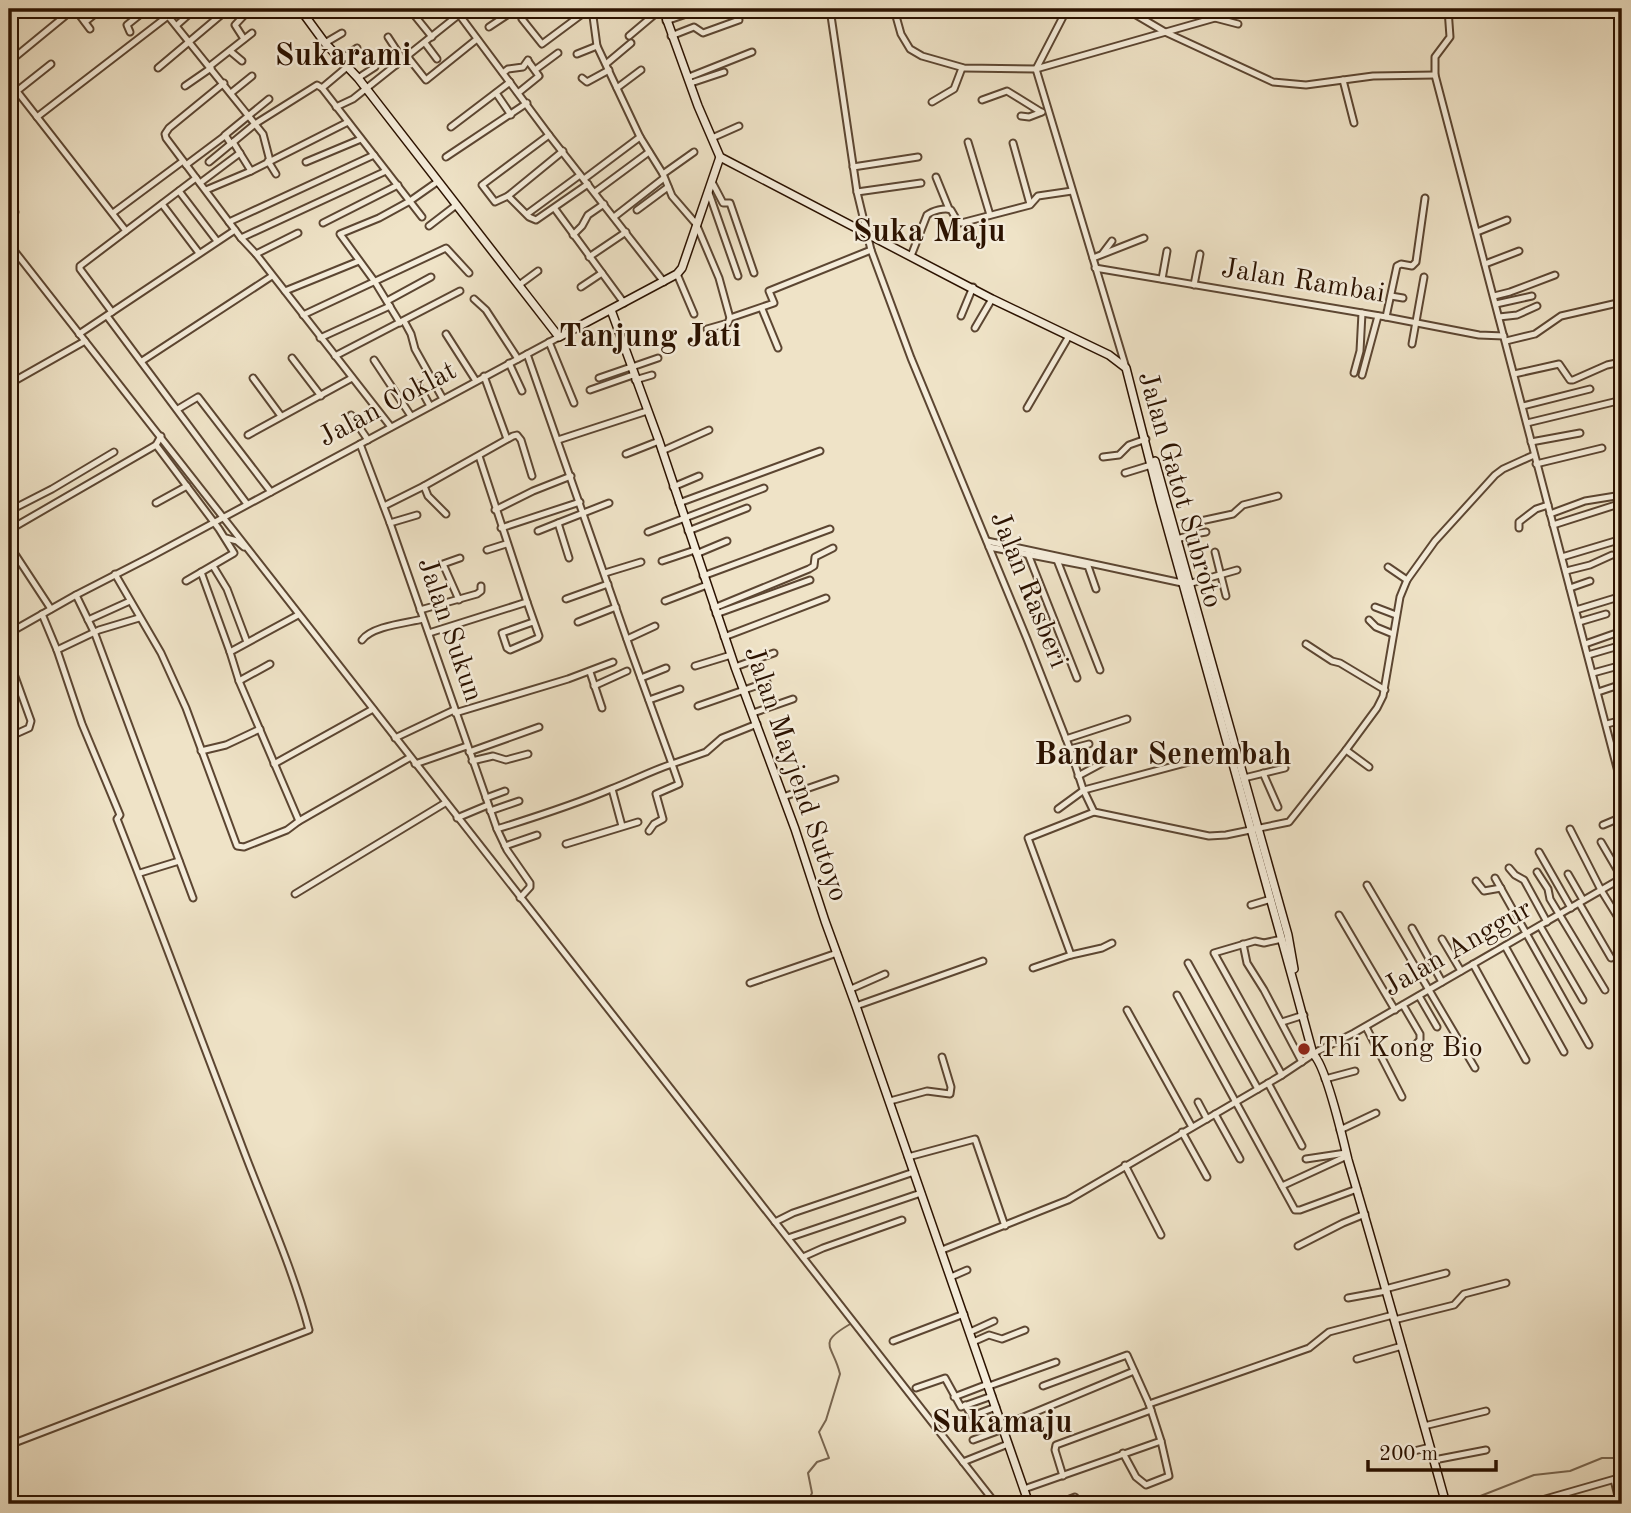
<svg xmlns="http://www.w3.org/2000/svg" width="1631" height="1513" viewBox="0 0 1631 1513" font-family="'Old Standard TT',serif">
<rect width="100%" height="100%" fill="#efe3c7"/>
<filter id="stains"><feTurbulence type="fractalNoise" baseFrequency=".00286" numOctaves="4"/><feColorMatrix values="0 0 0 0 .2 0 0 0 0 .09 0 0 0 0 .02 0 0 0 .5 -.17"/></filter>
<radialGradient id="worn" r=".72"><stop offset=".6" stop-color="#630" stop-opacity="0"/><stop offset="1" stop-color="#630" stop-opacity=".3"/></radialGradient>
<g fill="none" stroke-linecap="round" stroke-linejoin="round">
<g stroke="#78654f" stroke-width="2">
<path d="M 807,1504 L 812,1493 L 808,1473 L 817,1462 L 829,1458 L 819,1432 L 826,1420 L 840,1374 C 833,1344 815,1344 852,1323"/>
<polyline points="1460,1504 1534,1475 1570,1471 1602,1458 1617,1458 1622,1455"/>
</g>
<g stroke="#5c4632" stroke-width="9">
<g id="street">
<polyline points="75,9 90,29"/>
<polyline points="455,9 549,135 664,282"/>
<polyline points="533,9 522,19 542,44 589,9"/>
<polyline points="592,9 597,46 640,137 663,174 672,196 697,225"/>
<polyline points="830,9 857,192 871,250 911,358 1027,639 1070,749 1083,789 1094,812 1209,836 1226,835 1289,822 1346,750 1377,708 1383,696 1400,597 1407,580 1435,541 1495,475 1503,469 1534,455"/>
<polyline points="894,9 901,34 910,49 922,56 964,68 1036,69 1215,18 1223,9"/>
<polyline points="1067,9 1036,69 1126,368"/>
<polyline points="1126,9 1165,32 1273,82 1306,85 1373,76 1435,75"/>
<polyline points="1448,9 1450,37 1435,57 1435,75 1622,787"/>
<polyline points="415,16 432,37"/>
<polyline points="9,18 23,9"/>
<polyline points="1215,18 1238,24"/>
<polyline points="666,21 701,9"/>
<polyline points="85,22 101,9"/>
<polyline points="177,25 195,9"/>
<polyline points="489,27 516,9"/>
<polyline points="130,32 127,25 147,9"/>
<polyline points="629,36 661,9"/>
<polyline points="671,36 694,27 703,33 739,20"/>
<polyline points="388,37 403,60"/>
<polyline points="244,39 235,25 250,9"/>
<polyline points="325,43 342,33"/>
<polyline points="425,43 437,59"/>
<polyline points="230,51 242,61"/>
<polyline points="386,53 396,65"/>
<polyline points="577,54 597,46"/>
<polyline points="407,56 426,80 477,39"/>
<polyline points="341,59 357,48"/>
<polyline points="9,62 65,16"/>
<polyline points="606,64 631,43"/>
<polyline points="210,66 252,33"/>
<polyline points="158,68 228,9"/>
<polyline points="535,70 558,53"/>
<polyline points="503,73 508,69 523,67 528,60"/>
<polyline points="689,77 752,52"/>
<polyline points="358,78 375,67"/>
<polyline points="582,78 587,82 609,70"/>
<polyline points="1343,80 1354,123"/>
<polyline points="9,81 126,231"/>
<polyline points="224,83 169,128 165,134 166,138 241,238 256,254 391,427"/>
<polyline points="691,83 724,72"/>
<polyline points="185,86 211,68"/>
<polyline points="322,88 347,67"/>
<polyline points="617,88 641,70"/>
<polyline points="17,91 51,64"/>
<polyline points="231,93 252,76"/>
<polyline points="496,93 511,115"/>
<polyline points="518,93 539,76 528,61"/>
<polyline points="982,100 1007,91 1041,112"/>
<polyline points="932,102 954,89 962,68"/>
<polyline points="336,107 353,99 466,9"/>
<polyline points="1021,116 1029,117 1042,112"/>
<polyline points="37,117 168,16 263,134 270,161"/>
<polyline points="451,127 510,82"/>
<polyline points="712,138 739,126"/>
<polyline points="233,142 251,171"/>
<polyline points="968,142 990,215"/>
<polyline points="1013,143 1030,204"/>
<polyline points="231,144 225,135 269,99"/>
<polyline points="563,151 508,196 529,217 536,220 588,184"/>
<polyline points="446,157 527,103"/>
<polyline points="268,161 276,174"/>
<polyline points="209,162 255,124 317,85 322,88 422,217"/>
<polyline points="306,162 361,139"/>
<polyline points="186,165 226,135"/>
<polyline points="853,167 918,157"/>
<polyline points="663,174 694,152"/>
<polyline points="936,177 949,209"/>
<polyline points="584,179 640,137"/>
<polyline points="712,182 723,203 730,203 754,273"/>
<polyline points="200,183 240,153"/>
<polyline points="206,190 251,171 348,122"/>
<polyline points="179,191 217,241"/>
<polyline points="595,192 649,152"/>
<polyline points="857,192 921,183"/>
<polyline points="709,193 738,276"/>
<polyline points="508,196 495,202 482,185 549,135"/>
<polyline points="162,204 199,253"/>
<polyline points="555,209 624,303"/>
<polyline points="637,210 668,187"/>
<polyline points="113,213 183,161"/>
<polyline points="527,214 580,175"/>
<polyline points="614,217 664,178"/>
<polyline points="9,218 15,212"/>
<polyline points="229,222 374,155"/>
<polyline points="323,223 398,185"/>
<polyline points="429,226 455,206"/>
<polyline points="697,226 719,278 730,318 728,323 707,329"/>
<polyline points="1477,232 1507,220"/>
<polyline points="573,235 582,226 588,215 604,204"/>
<polyline points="241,238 386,171"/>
<polyline points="9,244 996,1504"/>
<polyline points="1103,253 1112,241"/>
<polyline points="256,254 298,233"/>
<path d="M 911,256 L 927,215 C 932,211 945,207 951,210 L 958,222 L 961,223 L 1030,205 L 1038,196 L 1072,191"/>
<polyline points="589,257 626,232"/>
<polyline points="1093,258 1144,238"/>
<polyline points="1485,264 1519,251"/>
<polyline points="1095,268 1386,317 1479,335 1504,336"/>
<polyline points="677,274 694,314"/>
<polyline points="1162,279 1167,251"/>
<polyline points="519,285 538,271"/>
<polyline points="1194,285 1200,254"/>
<polyline points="581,287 602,273"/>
<polyline points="285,291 359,261"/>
<polyline points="1391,296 1403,298"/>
<polyline points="1494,296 1510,292 1555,275"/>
<polyline points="474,299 486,310 518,359"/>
<polyline points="387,301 431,277"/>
<polyline points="1496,304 1532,296"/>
<polyline points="762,309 778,348"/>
<polyline points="112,312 80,269 80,266 196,178"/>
<polyline points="303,315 446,248 469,273"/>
<polyline points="107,316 247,504"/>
<polyline points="961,316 973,287"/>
<polyline points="1386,317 1397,266 1401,264 1412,266 1416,262 1425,198"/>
<polyline points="1499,317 1517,315 1537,306"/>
<polyline points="730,318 774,303 769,291 871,250"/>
<polyline points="404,321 411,334 415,349 443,399"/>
<polyline points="400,323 375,282 340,234 379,218 410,201 437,182"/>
<polyline points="975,328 992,299"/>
<polyline points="79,334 235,230"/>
<polyline points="446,334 476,381"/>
<polyline points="320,338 390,306"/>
<polyline points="1506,341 1535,334 1561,316 1622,302"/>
<polyline points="549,342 574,403"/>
<polyline points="1412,344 1424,277"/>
<polyline points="527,354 631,651 672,764 706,752 722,738 757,724"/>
<polyline points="335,356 460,291"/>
<polyline points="292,358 321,396"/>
<polyline points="374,360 411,416"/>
<polyline points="142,361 272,276"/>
<polyline points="509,363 522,391"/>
<polyline points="632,367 658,358"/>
<polyline points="1354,373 1360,351 1362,313"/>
<polyline points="1514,374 1559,364 1570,380 1573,380 1607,365 1621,362"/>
<polyline points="1362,375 1378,316"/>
<polyline points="484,376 507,439"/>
<polyline points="253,378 281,416"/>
<polyline points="599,378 631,367"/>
<polyline points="635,380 652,375"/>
<polyline points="9,384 85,341"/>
<polyline points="418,384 430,406"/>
<polyline points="590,390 633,375"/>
<polyline points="1523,406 1590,389"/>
<polyline points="1027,408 1069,336"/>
<polyline points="178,409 198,397 271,492"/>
<polyline points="351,415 368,440"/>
<polyline points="1527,423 1622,400"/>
<polyline points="248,435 352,378"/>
<polyline points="161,436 156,445 219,529 234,553 186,581"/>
<polyline points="558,440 647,411"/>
<polyline points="1531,442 1580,433"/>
<polyline points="360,444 390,523 497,829 507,850 530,883 530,887 520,898"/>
<polyline points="662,451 709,430"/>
<polyline points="626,454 659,441"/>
<polyline points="479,456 527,602"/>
<polyline points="1103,457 1119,455 1129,445 1146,439"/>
<polyline points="1536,464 1602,448"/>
<polyline points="1125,473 1151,465"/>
<polyline points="673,487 699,476"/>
<polyline points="156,503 187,486"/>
<polyline points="679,503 820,451"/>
<polyline points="384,506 424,486"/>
<polyline points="495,510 533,491 571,476"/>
<polyline points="9,511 52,489 114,452"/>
<polyline points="446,514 428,496 424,486 513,436 517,435 521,440 532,476"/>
<polyline points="1550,514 1585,501 1622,495"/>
<polyline points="390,523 417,515"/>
<polyline points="1553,525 1622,503"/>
<polyline points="501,528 580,502"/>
<polyline points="1519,528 1519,522 1536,509 1548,505"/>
<polyline points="9,530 156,445"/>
<polyline points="538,531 558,523"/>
<polyline points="688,531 747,508"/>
<polyline points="648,532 764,488"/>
<polyline points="1194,534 1206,532"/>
<polyline points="226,538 237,541 244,547"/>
<polyline points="1177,539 1194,534 1196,522 1233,514 1243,505 1278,496"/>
<polyline points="987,541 1182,583 1188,584 1237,570"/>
<polyline points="9,545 51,609"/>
<polyline points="989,547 1088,566 1096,589"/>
<polyline points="487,550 506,544"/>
<polyline points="1215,552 1226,596"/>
<polyline points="696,554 727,541"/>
<polyline points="1028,554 1077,678"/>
<polyline points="1562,557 1622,539"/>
<polyline points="569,558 558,523 609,503"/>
<polyline points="1057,560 1100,670"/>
<polyline points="662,561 695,550"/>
<polyline points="213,566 227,589 247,642"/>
<polyline points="1388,567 1407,580"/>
<polyline points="1566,571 1590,565 1612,555"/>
<polyline points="201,572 230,652"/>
<polyline points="605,573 641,562"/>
<polyline points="115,574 161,653 186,708 237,846 244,847 287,830 299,821"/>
<polyline points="703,576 830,529"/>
<polyline points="1570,588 1590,581"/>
<polyline points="76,595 95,634 193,898"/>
<polyline points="566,599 608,584"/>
<polyline points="459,600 443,564 460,558"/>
<polyline points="665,601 707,585"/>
<polyline points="1375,607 1396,615"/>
<polyline points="714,608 809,569 814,566 815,557 833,548"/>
<polyline points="420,610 477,594 481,591 481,586"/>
<polyline points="1576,610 1622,596"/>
<polyline points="716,614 810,580"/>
<polyline points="298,615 230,652 239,681 299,821 409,758"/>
<polyline points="88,620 130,601"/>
<polyline points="1369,620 1376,627 1393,634"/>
<polyline points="578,622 616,607"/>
<polyline points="1579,622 1606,614"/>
<polyline points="9,633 76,595 150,557 559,337"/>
<polyline points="429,633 527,602 539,636 538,638 510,650 507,648 502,633 533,622"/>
<polyline points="724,637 826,598"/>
<polyline points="627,639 655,626"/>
<path d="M 362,640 C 372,626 407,623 423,619"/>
<polyline points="1306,644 1332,661 1340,663 1385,690"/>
<polyline points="1585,644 1622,631"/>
<polyline points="57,650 99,630 139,618"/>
<polyline points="1588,655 1622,645"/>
<polyline points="9,660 31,721 29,728 9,737"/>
<polyline points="695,666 731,655"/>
<polyline points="735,667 774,653"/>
<polyline points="590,672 602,708"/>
<polyline points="1593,673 1622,665"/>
<polyline points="641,678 666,668"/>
<polyline points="239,681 270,664"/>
<polyline points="594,686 627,671"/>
<polyline points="1598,692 1622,684"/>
<polyline points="649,700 680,689"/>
<polyline points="698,706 767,682"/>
<polyline points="455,713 568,679 613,662"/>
<polyline points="753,713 793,699"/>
<polyline points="1607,724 1622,720"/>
<polyline points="395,738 454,710"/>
<polyline points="1066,739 1127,719"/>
<polyline points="1070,749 1089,744"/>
<polyline points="1346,750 1369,767"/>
<polyline points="201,751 226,745 260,729"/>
<polyline points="469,752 539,727"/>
<polyline points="472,761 493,756 506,760 528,754"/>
<polyline points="274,764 373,709"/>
<polyline points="415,764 467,746"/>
<polyline points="1263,773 1278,807"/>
<polyline points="1078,776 1104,762"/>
<polyline points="1244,778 1285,768"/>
<polyline points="612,789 622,826"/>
<polyline points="783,797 835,779"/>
<polyline points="486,798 505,791"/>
<polyline points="1058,809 1084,790 1230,751"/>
<polyline points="490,811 519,801"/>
<polyline points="1094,812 1028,838 1071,955 1102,948 1112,943"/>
<polyline points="457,818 488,805"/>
<polyline points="1603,825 1622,817"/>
<path d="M 497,829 C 535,817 574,805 611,789 C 632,781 651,771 672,764 L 679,784 L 656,794 L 663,819 L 654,824 L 649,831"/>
<polyline points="1570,829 1601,890 1622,924"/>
<polyline points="1601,842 1622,878"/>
<polyline points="566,844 638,822"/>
<polyline points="505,846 537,835"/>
<polyline points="1539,852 1571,908"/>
<polyline points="1509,868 1515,875 1524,880 1547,922"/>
<polyline points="1537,872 1548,889 1550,899 1605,990"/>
<polyline points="140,873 179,861"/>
<polyline points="1568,874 1583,900"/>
<polyline points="1495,878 1589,1045"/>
<polyline points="1476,881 1484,891 1501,888"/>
<polyline points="1367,885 1475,1068"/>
<polyline points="295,894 445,803"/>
<polyline points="1579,903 1611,958"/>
<polyline points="1251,905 1271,899"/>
<polyline points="1339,915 1395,1010"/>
<polyline points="1540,926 1583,1000"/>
<polyline points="1412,928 1442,982"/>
<polyline points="1282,939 1264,943 1255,941 1214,953 1282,1075"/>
<polyline points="1442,939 1461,971"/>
<polyline points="1243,944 1247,963 1264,990 1302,1062"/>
<polyline points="1505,946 1564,1052"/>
<polyline points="1188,963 1258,1089"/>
<polyline points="1473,964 1526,1060"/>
<polyline points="1033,968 1071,955"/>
<polyline points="750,983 837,953"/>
<polyline points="851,989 885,974"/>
<polyline points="1177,995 1295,1210 1300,1210 1357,1189"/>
<polyline points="1419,996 1437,1027"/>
<polyline points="1403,1005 1420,1034 1420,1040 1415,1045"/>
<polyline points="856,1006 983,961"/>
<polyline points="1127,1010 1192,1127"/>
<polyline points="1282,1022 1304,1015"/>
<polyline points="1366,1027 1402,1097"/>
<polyline points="1325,1079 1355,1071"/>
<polyline points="1268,1083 1302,1146"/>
<polyline points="890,1101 927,1091 950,1094 951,1087 942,1057"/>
<polyline points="1198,1102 1207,1119"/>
<polyline points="1215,1114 1240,1159"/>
<polyline points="1340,1130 1376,1113"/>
<polyline points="1182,1132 1207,1177"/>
<polyline points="908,1157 975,1139 1005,1226"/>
<polyline points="1306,1159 1346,1153"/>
<polyline points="1125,1165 1161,1235"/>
<polyline points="1282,1186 1347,1156"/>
<polyline points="775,1222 793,1213 914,1172"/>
<polyline points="788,1238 921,1193"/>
<polyline points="1298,1246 1343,1223 1365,1214"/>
<polyline points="942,1250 1068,1200 1282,1075 1318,1051 1354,1033 1622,878"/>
<polyline points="803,1257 823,1248 902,1220"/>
<polyline points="951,1277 967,1270"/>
<polyline points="1385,1289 1446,1273"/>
<polyline points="1348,1298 1386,1291"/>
<polyline points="1394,1320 1454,1305 1464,1294 1506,1283"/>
<polyline points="970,1332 994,1321"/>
<polyline points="893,1341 964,1314"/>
<polyline points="973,1342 989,1335 1002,1339 1025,1330"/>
<polyline points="1357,1359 1402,1346"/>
<polyline points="989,1386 1056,1362"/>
<polyline points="916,1388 945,1378 961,1407 992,1396"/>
<polyline points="954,1397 988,1384"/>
<polyline points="1149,1404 1309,1348 1329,1332 1393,1315"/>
<polyline points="965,1405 972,1416 996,1407"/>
<polyline points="1002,1426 1134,1371"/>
<polyline points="1424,1426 1486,1411"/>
<polyline points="973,1440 1003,1429"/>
<path d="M 9,1445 L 309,1330 C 292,1266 263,1203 240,1141 C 199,1034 159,926 117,819 L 120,815 L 82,724 L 57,650 L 42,614"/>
<polyline points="1123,1453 1136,1477 1146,1485 1169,1476 1161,1441"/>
<polyline points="1406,1453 1430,1447"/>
<polyline points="1434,1460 1486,1450"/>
<polyline points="963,1462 1008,1444"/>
<polyline points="1063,1476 1055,1450 1056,1445 1151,1410"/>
<polyline points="1614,1480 1620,1504"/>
<polyline points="1024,1489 1161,1441 1149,1404 1127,1355 1043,1386"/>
<polyline points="1057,1504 1075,1497"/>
<polyline points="1528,1504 1622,1477"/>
</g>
</g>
<g stroke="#2b1200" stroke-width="10">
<g id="secondary">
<polyline points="300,9 325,43 358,78 559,337 677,274 682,268 720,157"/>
<path d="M 663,9 L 698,106 L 720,157 L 992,299 L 1109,355 L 1126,368 L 1160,501 L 1294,984 L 1313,1054 C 1326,1065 1343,1139 1348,1160 C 1382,1274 1414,1389 1446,1504"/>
<polyline points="611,310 659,441 735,667 795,829 825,921 856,1006 1029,1504"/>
<polyline points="1155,461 1288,935 1294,969"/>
</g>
</g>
<use href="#street" stroke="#f5eddb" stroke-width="5"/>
<use href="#secondary" stroke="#f5eddb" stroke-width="7"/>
</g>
<circle fill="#8f2418" stroke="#f5eddb" stroke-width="2.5" cx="1304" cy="1049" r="7"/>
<g text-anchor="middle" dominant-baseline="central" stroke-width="5" stroke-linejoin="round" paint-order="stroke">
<g font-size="28" fill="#2b1200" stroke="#f5eddb">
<text transform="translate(1303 282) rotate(9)">Jalan Rambai</text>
<text transform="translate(388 405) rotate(-28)">Jalan Coklat</text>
<text transform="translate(1179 490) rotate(74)">Jalan Gatot Subroto</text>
<text transform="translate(1028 590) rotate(68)">Jalan Rasberi</text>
<text transform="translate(449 630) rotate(71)">Jalan Sukun</text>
<text transform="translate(795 774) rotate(71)">Jalan Mayjend Sutoyo</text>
<text transform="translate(1458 949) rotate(-30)">Jalan Anggur</text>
</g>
<g font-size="28" fill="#2b1200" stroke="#f5eddb" text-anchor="start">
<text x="1318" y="1049">Thi Kong Bio</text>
</g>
<g font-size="32" font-weight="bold" fill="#2b1200" stroke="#f5eddb">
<text x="343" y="57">Sukarami</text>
<text x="929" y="233">Suka Maju</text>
<text x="650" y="338">Tanjung Jati</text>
<text x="1163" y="756">Bandar Senembah</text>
<text x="1002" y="1424">Sukamaju</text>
</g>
</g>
<rect width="1631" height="1513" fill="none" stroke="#efe3c7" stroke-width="35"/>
<rect x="10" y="10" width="1610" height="1492" fill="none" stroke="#2b1200" stroke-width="3.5"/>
<rect x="18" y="18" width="1596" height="1478" fill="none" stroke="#2b1200" stroke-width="2"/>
<path d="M1368 1460v10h128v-10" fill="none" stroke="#2b1200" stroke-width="3.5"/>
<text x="1379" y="1460" font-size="21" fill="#2b1200" stroke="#f5eddb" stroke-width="5" paint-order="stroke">200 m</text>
<rect width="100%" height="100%" filter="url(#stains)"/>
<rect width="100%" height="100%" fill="url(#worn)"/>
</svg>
